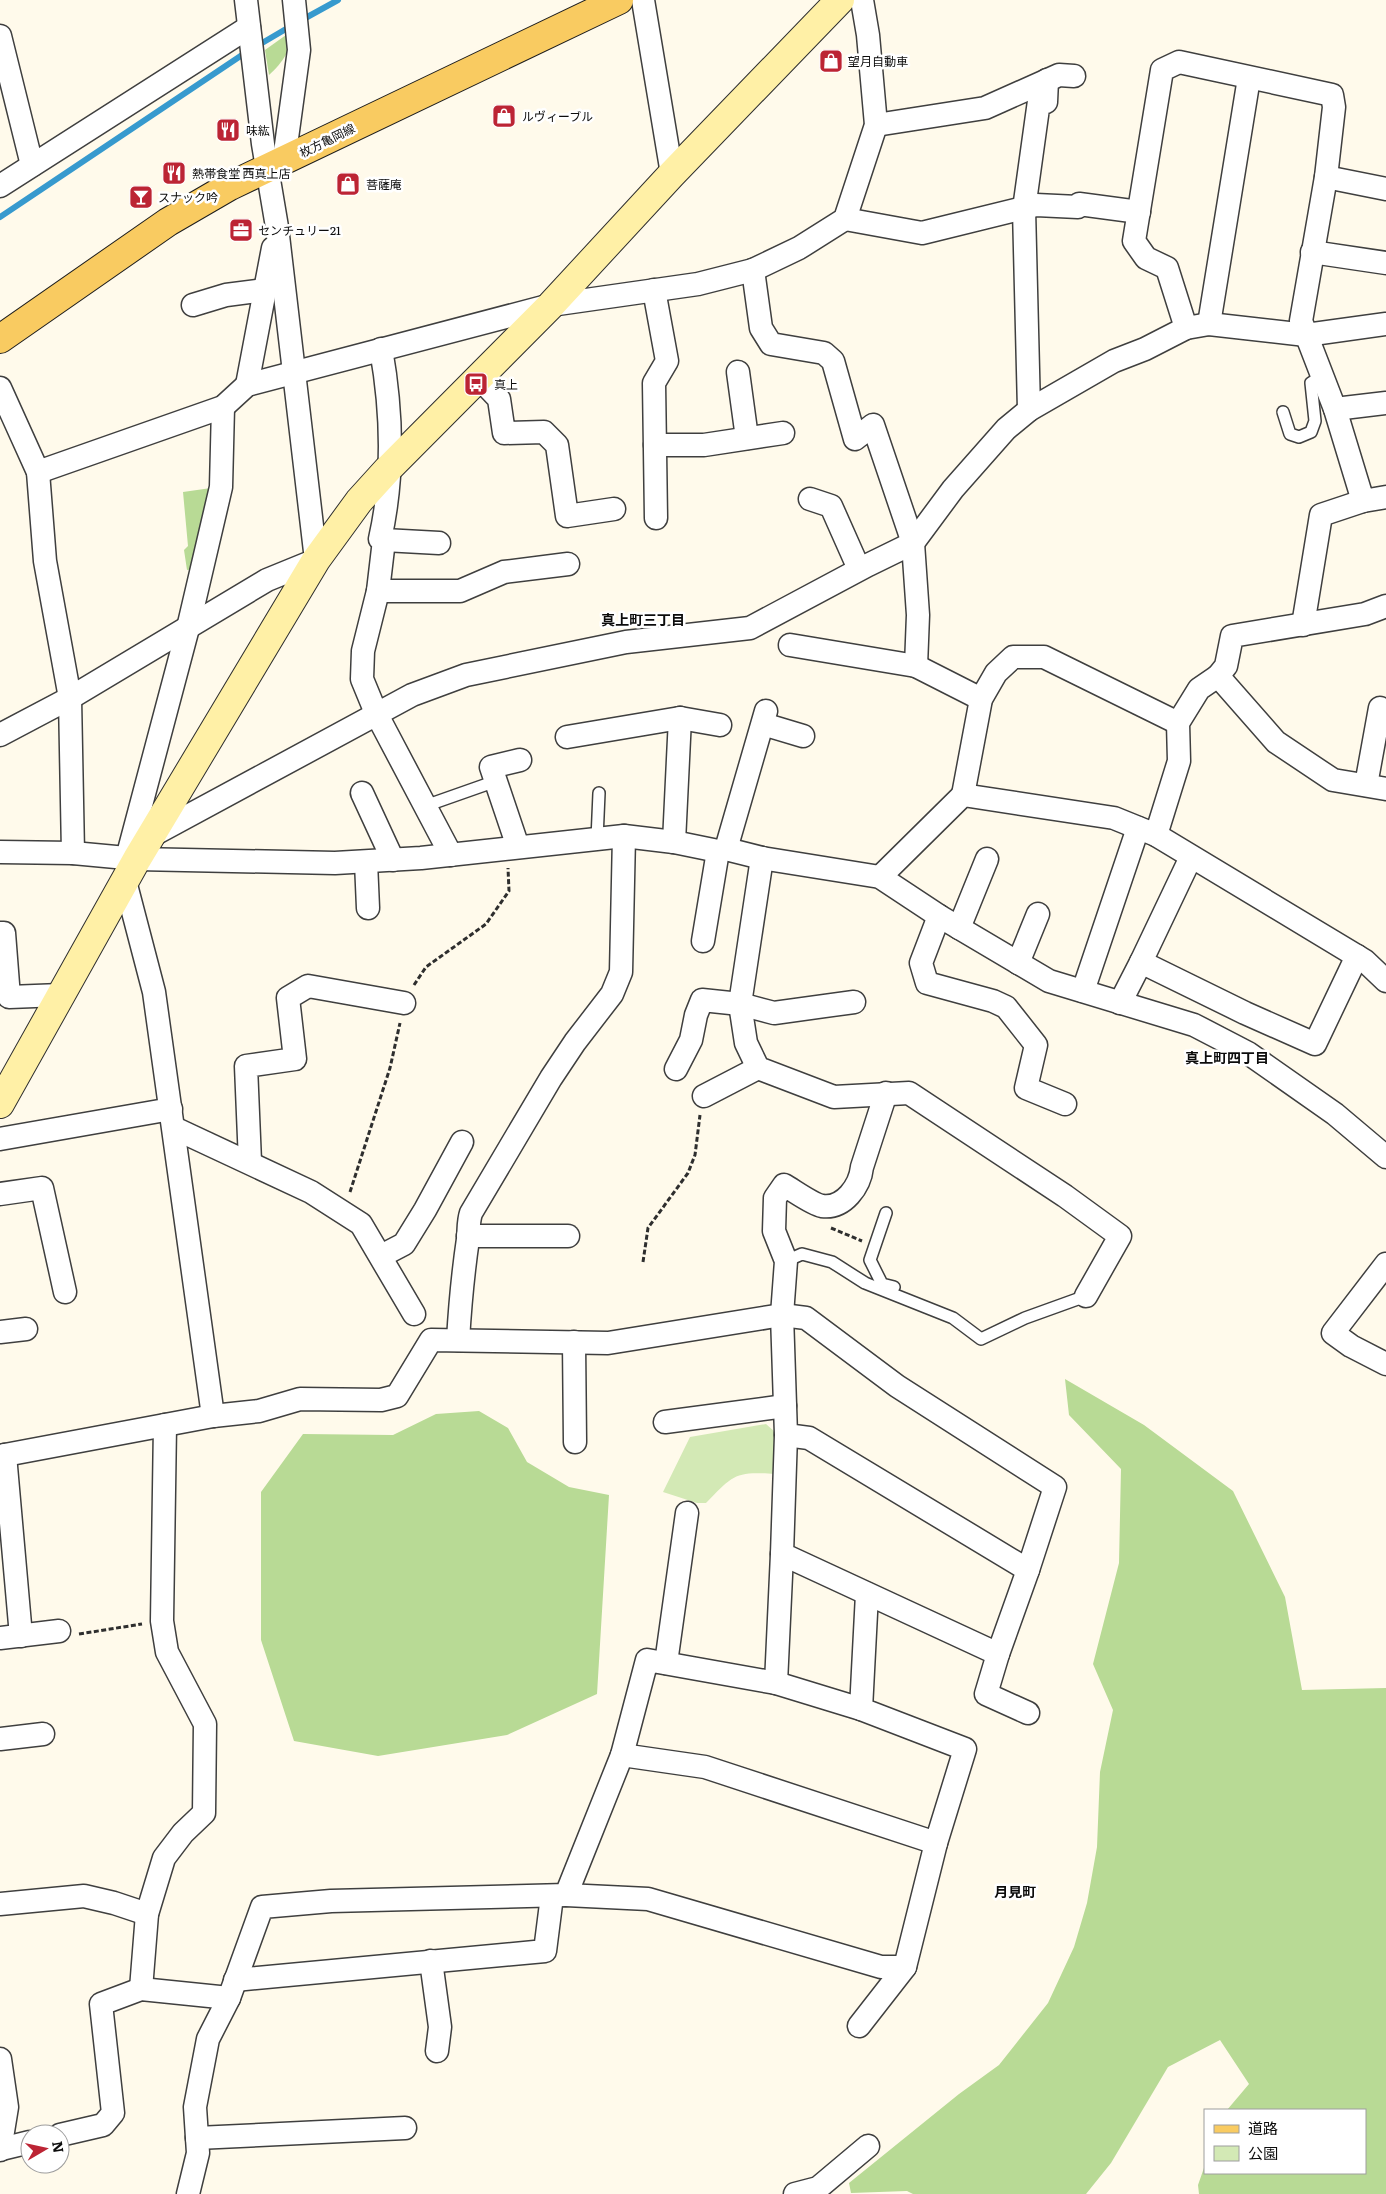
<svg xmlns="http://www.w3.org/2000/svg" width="1386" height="2194" viewBox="0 0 1386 2194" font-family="Literata,'Noto Sans JP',serif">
<rect width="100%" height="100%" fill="#fffaeb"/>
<path fill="#d3e9b5" d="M 766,1424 L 775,1432 L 775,1474 C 735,1471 733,1475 706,1503 L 697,1503 L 663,1492 L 690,1437 Z"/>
<g fill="#b8da95">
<path d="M 293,30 C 289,52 285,60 269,75 L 265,50 Z"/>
<polygon points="211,488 193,569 187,570 184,550 188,546 183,492"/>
<polygon points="1065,1379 1144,1425 1233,1491 1285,1597 1302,1690 1386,1688 1386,2194 1199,2194 1198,2185 1205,2165 1205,2173 1365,2173 1365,2110 1227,2110 1249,2084 1220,2040 1168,2067 1111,2163 1086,2194 913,2194 907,2191 851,2193 849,2183 959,2094 999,2065 1048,2003 1074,1947 1087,1903 1097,1847 1100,1772 1113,1710 1093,1664 1119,1563 1121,1469 1069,1415"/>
<polygon points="479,1411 508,1428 527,1462 569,1487 609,1495 597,1694 507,1735 378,1756 294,1741 261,1640 261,1492 303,1434 393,1435 436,1414"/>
</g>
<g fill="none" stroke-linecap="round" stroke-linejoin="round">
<g stroke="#379ace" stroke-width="6">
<polyline points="300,21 338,0"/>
<polyline points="257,46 291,26"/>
<polyline points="0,217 248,51"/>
</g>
<g stroke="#3f3f3f" stroke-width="14">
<g id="lane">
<polyline points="1283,412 1290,434 1299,437 1311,432 1315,421 1311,383 1322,376"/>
<polyline points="425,806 496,781"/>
<polyline points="597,839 599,793"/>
<polyline points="886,1213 870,1260 882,1284 894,1287"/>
<polyline points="786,1261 802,1254 832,1262 865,1283 953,1318 981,1339 1025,1318 1086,1296"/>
</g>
</g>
<g stroke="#3f3f3f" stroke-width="25">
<g id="street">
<polyline points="643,0 672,174"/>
<polyline points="0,36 32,165"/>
<polyline points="876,125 985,108 1059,75 1074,76"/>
<polyline points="284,160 299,50 294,0"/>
<polyline points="1326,177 1386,189"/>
<polyline points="0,186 249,27"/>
<polyline points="845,219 922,233 1036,205 1078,207 1079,204 1139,212"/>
<polyline points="1312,252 1386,263"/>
<polyline points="753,270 761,328 771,344 824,353 833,361 855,439 873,425 913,543 918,615 916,666"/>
<polyline points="654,290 667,361 654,383 656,518"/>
<polyline points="193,305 226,295 265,290"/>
<polyline points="1209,324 1249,78"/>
<polyline points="1186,328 1167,268 1146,258 1134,241 1162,70 1179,62 1332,95 1334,107 1326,177 1301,321 1335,409 1363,501 1386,497"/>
<path d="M 381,349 C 392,411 394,477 380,539 L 384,540 L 378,591 L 363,651 L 362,679 L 376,713 L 451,855"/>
<polyline points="738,372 747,438"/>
<polyline points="479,378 499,399 504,433 544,432 557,445 567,516 614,509"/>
<polyline points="247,385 273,248"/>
<polyline points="0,388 38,472 45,561 70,698 73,853"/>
<polyline points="1335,409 1386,403"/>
<polyline points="1029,410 1024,209 1039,101 1046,102 1047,80"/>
<polyline points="655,445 704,445 783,433"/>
<polyline points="38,472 223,407 247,385 551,305 698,284 753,270 799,248 845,219 876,125 868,35 862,0"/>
<polyline points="810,499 831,506 859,569"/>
<polyline points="384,540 439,543"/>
<polyline points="378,591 460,591 504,572 568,564"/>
<polyline points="1303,625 1321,515 1363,501"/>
<polyline points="790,645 916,666 981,699"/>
<polyline points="1218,676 1276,742 1333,780 1386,789"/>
<polyline points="763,724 803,736"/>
<polyline points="0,735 70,698 267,580 316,560 277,227 263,144 246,0"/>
<polyline points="567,737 680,718 720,725"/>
<polyline points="1366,785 1380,708"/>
<polyline points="362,793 393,860"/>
<polyline points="963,795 981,699 996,673 1013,657 1044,657 1178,723"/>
<polyline points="1156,835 1179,761 1178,723 1199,689 1218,676 1226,666 1232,636 1365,614 1386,606"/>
<polyline points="151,836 412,695 466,675 626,642 750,628 868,565 913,543 953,489 1006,429 1029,410 1114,361 1145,349 1186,328 1209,324 1306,335 1386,324"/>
<polyline points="674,842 680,718"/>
<polyline points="518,847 491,767 520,760"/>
<polyline points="726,849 766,711"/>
<polyline points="0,852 73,853 137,859 335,863 421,858 624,836 674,842 718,851 726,849 762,858 880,877 939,916 1049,981 1194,1025 1248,1053 1335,1114 1386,1157"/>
<polyline points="1191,857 1141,962 1245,1013 1315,1044 1357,956"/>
<polyline points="127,858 188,628 221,487 223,407"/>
<polyline points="762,858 740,1004 746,1043 758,1068 834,1097 909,1093 1065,1196 1120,1236 1086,1296"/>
<polyline points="366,862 368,908"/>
<polyline points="880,877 963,795 1114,818 1156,835 1365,961 1386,981"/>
<polyline points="125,881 154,992 213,1416"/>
<polyline points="939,916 921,963 927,983 993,1001 1006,1007 1036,1045 1026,1088 1065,1104"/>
<polyline points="959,928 987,859"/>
<polyline points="0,933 4,933 9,997 61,995"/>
<polyline points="703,941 718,851"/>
<polyline points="1018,963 1038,914"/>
<polyline points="1083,991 1138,828"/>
<polyline points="1120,1003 1141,962"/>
<polyline points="676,1069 691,1040 696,1015 702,1000 740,1004 774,1013 854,1002"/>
<path d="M 886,1093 L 862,1167 C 860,1186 844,1209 822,1206 C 812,1204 793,1190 784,1185 L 775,1198 L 774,1231 L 786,1261 L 782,1315 L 786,1435 L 809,1438 L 1028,1570"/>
<polyline points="704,1096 758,1068"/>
<polyline points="174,1128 311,1192 361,1224 414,1314"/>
<polyline points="0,1139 171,1109"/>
<polyline points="250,1162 246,1066 295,1059 288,998 308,986 404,1003"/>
<polyline points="0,1194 42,1188 65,1292"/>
<polyline points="468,1236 568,1236"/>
<polyline points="381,1256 404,1244 425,1210 462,1142"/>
<polyline points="1386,1264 1333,1333 1351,1346 1386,1364"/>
<polyline points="0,1332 26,1329"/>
<path d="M 458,1340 C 460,1306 463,1273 468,1239 C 469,1230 468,1222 471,1213 L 551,1078 L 575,1042 L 612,994 L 621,972 L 624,836"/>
<polyline points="574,1342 575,1442"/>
<polyline points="665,1422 785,1406"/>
<polyline points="5,1455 21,1636"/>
<polyline points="0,1456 213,1416 259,1411 300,1399 381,1400 397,1396 431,1340 608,1343 782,1315 806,1318 897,1386 1055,1487 1028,1570 998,1654 782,1554 786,1435"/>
<polyline points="0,1638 59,1631"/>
<polyline points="998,1654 986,1694 1028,1713"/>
<polyline points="666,1663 687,1513"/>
<polyline points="776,1683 782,1554"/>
<polyline points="0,1739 43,1734"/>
<polyline points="622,1755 647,1660 776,1683 861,1709"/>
<polyline points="566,1895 648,1899 881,1967 905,1967 936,1843"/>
<polyline points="0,1904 84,1896 114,1903 147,1914"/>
<polyline points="431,1961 440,2027 437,2051"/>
<polyline points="235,1980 545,1951 552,1896"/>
<polyline points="141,1989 147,1914 164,1858 183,1833 204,1813 205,1724 167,1652 162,1621 165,1425"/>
<polyline points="859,2026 905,1967"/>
<polyline points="0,2059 7,2107 0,2150"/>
<polyline points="60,2135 103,2125 113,2113 101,2004 141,1989 229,1998"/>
<polyline points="197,2138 405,2128"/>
<polyline points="1,2149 30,2142"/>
<polyline points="188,2194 198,2153 195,2107 208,2039 229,1998 262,1907 331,1901 566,1895 622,1755 705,1767 936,1843 965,1749 861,1709 867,1594"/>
<polyline points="795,2194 818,2188 868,2146"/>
</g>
</g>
<g stroke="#2e2e2e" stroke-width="30">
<polyline id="secondary" points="0,1104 137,859 316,560 359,501 388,469 551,305 672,174 840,0"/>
</g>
<g stroke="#1d1d1d" stroke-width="30">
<polyline id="primary" points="0,339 168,222 230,186 619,0"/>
</g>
<g stroke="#2e2e2e" stroke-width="3" stroke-dasharray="5 2.5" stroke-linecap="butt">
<polyline points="414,985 426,967 486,924 509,891 508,868"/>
<polyline points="350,1192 390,1068 400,1023"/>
<polyline points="831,1228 862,1241"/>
<polyline points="643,1262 648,1228 688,1173 695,1155 700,1115"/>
<polyline points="79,1634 142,1624"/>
</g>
<use href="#lane" stroke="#fff" stroke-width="11"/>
<use href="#street" stroke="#fff" stroke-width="22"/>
<use href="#secondary" stroke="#fff0a6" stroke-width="28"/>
<use href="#primary" stroke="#f9cb61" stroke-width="28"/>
</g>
<defs>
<g id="shop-square" transform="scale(1.25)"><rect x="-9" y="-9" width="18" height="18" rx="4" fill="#bc2434" stroke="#fff"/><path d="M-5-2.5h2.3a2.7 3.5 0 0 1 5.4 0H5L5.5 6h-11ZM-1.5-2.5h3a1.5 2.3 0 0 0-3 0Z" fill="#fff"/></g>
<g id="restaurant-square" transform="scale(1.25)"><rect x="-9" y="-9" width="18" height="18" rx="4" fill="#bc2434" stroke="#fff"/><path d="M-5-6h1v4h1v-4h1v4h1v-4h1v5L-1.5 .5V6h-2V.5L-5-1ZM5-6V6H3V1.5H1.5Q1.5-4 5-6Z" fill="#fff"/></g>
<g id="bar-square" transform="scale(1.25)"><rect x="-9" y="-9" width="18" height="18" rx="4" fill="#bc2434" stroke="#fff"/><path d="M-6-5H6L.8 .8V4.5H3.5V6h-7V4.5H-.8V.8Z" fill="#fff"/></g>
<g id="office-square" transform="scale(1.25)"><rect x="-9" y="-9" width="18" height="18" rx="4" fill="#bc2434" stroke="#fff"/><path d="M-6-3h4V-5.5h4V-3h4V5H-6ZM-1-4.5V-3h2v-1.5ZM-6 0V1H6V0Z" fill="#fff"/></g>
<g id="bus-square" transform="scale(1.25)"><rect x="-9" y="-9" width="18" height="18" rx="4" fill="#bc2434" stroke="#fff"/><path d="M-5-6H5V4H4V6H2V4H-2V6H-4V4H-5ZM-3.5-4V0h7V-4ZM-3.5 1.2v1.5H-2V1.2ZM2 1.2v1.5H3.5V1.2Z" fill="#fff"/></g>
</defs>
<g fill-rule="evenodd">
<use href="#shop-square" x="831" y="61"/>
<use href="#shop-square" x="504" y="116"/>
<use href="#restaurant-square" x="228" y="130"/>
<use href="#restaurant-square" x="174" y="173"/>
<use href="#shop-square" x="348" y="184"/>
<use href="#bar-square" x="141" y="197"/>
<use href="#office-square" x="241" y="230"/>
<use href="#bus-square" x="476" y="384"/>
</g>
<g text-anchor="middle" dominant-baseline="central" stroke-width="5" stroke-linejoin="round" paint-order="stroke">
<g font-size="12" fill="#0c0c0c" stroke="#fff" text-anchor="start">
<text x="848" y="61">望月自動車</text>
<text x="522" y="116">ルヴィーブル</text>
<text x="246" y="130">味紘</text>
<text x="192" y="173">熱帯食堂 西真上店</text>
<text x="366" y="184">菩薩庵</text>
<text x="158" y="197">スナック吟</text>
<text x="258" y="230">センチュリー21</text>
<text x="494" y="384">真上</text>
</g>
<g font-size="12" fill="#0c0c0c" stroke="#fff">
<text transform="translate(327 140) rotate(-26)">枚方亀岡線</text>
</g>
<g font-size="14" font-weight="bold" fill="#0c0c0c" stroke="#fff">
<text x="643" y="619">真上町三丁目</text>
<text x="1227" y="1057">真上町四丁目</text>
<text x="1015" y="1891">月見町</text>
</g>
</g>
<rect x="1204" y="2109" width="162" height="65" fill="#ffffff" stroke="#9e9e9e"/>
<rect x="1214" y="2125" width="25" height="8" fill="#f9cb61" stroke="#9e9e9e"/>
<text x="1248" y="2134" font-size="15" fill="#0c0c0c">道路</text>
<rect x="1214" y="2146" width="25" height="15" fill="#d3e9b5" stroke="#9e9e9e"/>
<text x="1248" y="2159" font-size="15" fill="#0c0c0c">公園</text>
<g transform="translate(45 2149) rotate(81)"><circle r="24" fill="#ffffff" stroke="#9e9e9e"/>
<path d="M0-4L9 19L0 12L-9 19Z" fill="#bc2434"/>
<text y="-8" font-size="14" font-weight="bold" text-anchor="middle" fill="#0c0c0c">N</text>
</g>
</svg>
